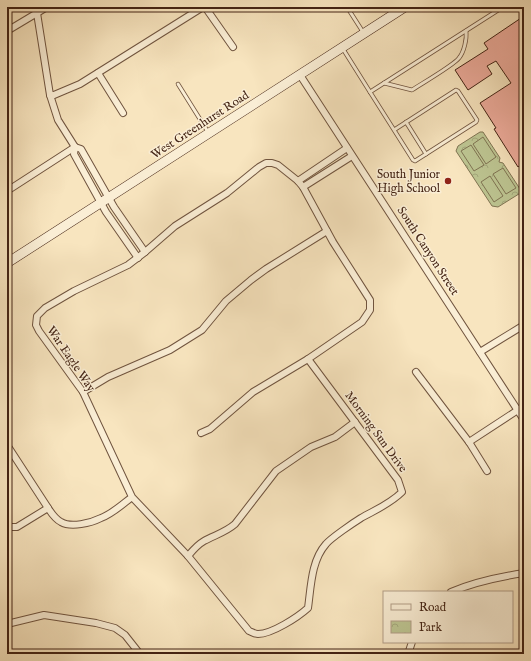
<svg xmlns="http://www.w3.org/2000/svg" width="531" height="661" viewBox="0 0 531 661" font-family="'IM FELL English',serif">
<defs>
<pattern id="park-crowns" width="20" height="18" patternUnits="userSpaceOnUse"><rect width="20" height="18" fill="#bdc592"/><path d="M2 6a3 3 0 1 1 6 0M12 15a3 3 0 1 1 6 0" fill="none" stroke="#a4a97d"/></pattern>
</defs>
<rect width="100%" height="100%" fill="#f8e5bf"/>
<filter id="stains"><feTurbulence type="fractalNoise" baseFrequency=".005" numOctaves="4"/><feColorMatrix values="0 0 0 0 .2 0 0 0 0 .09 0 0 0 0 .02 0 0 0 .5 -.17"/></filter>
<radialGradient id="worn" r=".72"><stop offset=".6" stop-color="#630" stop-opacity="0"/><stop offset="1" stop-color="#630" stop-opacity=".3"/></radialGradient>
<polygon fill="url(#park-crowns)" stroke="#807453" points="480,132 483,132 500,158 499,162 503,163 522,192 498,207 492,206 456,151 458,146"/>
<g fill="#bdc592" stroke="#807453">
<polygon points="483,137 496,157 486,164 473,144"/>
<polygon points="471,145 484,165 474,171 461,151"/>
<polygon points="503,168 516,188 506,194 493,174"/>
<polygon points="490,176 503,196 494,202 481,182"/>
</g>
<polygon fill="#edab9b" stroke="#432314" points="524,16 524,162 518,167 494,129 496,128 480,103 511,83 496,61 487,66 492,74 468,90 455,70 488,49 484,43"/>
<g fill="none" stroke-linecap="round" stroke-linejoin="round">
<g stroke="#70543f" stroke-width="4.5">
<g id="service">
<polyline points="347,7 363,32"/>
<polyline points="343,49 370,92 503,7"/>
<path d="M 384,83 L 412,90 C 421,84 454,65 459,58 C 464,52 467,39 466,31"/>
<polyline points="178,84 208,132"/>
<polyline points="370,92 413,160 415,161 476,122 477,120 458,91 456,90 394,130"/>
<polyline points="406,122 426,154"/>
</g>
</g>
<g stroke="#70543f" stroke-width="8">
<g id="minor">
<polyline points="35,7 37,13 50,95 58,120 75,147 74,154 106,212 138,258"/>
<polyline points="205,7 233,47"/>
<polyline points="7,31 47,7"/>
<polyline points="98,73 123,113"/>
<polyline points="300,75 524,420"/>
<polyline points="50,95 54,95 80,84 203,7"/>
<polyline points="75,147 81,149 114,207 145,252"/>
<polyline points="298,181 347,148"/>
<polyline points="303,187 352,156"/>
<polyline points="7,191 75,147"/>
<polyline points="480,352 524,325"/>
<polyline points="416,372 469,442 487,471"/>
<polyline points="83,392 108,377 170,350 202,330 226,301 251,280 266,269 327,231"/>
<polyline points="201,433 210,429 253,392 308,359"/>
<polyline points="469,442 524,406"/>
<path d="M 7,445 L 48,508 C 52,514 55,519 61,522 C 71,528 91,523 101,518 C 112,514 123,504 132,497 L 188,556 L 249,631 C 252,632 255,634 258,634 C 272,634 298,617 308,608 C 311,587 311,561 326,544 C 331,538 353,523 361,518 C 375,510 390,504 402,492 L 398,480 L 308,359 L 362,322 L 370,310 L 370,300 L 333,242 L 303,187 L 298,181 L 278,165 L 272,163 L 266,163 L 259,167 L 227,193 L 175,226 L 145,252 L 128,265 L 74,291 L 45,308 L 37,316 L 36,325 L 39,331 L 83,392 L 132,497"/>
<polyline points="7,527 17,527 48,508"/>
<path d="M 188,556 C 193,550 197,545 204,541 C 215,535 226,532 235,524 L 276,471 L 311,447 L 335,437 L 355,422"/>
<path d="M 451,592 C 474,582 498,577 524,573"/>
<polyline points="7,624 44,615 96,623 115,628 125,635 140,654"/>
<polyline points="408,654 412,642"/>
</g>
</g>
<g stroke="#432314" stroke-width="10">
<polyline id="secondary" points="7,263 405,7"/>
</g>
<use href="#service" stroke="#faeed5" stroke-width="3"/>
<use href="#minor" stroke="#faeed5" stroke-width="6"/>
<use href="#secondary" stroke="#faeed5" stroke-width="9"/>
</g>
<circle fill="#8f2418" stroke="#faeed5" stroke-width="1.5" cx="448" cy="181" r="4"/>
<g text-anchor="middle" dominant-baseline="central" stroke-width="3" stroke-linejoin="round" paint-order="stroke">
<g font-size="12" fill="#432314" stroke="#faeed5">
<text transform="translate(200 125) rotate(-33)">West Greenhurst Road</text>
<text transform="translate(428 251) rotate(57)">South Canyon Street</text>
<text transform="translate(71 359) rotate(56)">War Eagle Way</text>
<text transform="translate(376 432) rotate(54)">Morning Sun Drive</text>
</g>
<g font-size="12" fill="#432314" stroke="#faeed5" text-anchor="end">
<text x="440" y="174">South Junior<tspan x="440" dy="14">High School</tspan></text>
</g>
</g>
<rect width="531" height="661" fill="none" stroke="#f8e5bf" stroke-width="24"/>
<rect x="8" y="8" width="515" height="645" fill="none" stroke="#432314" stroke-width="2"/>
<rect x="12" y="12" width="507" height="637" fill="none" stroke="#432314"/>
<rect x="383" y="591" width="130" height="52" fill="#faeed5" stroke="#b19d88"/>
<rect x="391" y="604" width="20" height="6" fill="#faeed5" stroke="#b19d88"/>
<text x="419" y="611" font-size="12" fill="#432314">Road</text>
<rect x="391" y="621" width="20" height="12" fill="url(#park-crowns)" stroke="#b19d88"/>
<text x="419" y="631" font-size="12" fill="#432314">Park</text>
<rect width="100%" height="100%" filter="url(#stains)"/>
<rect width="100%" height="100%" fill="url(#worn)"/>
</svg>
